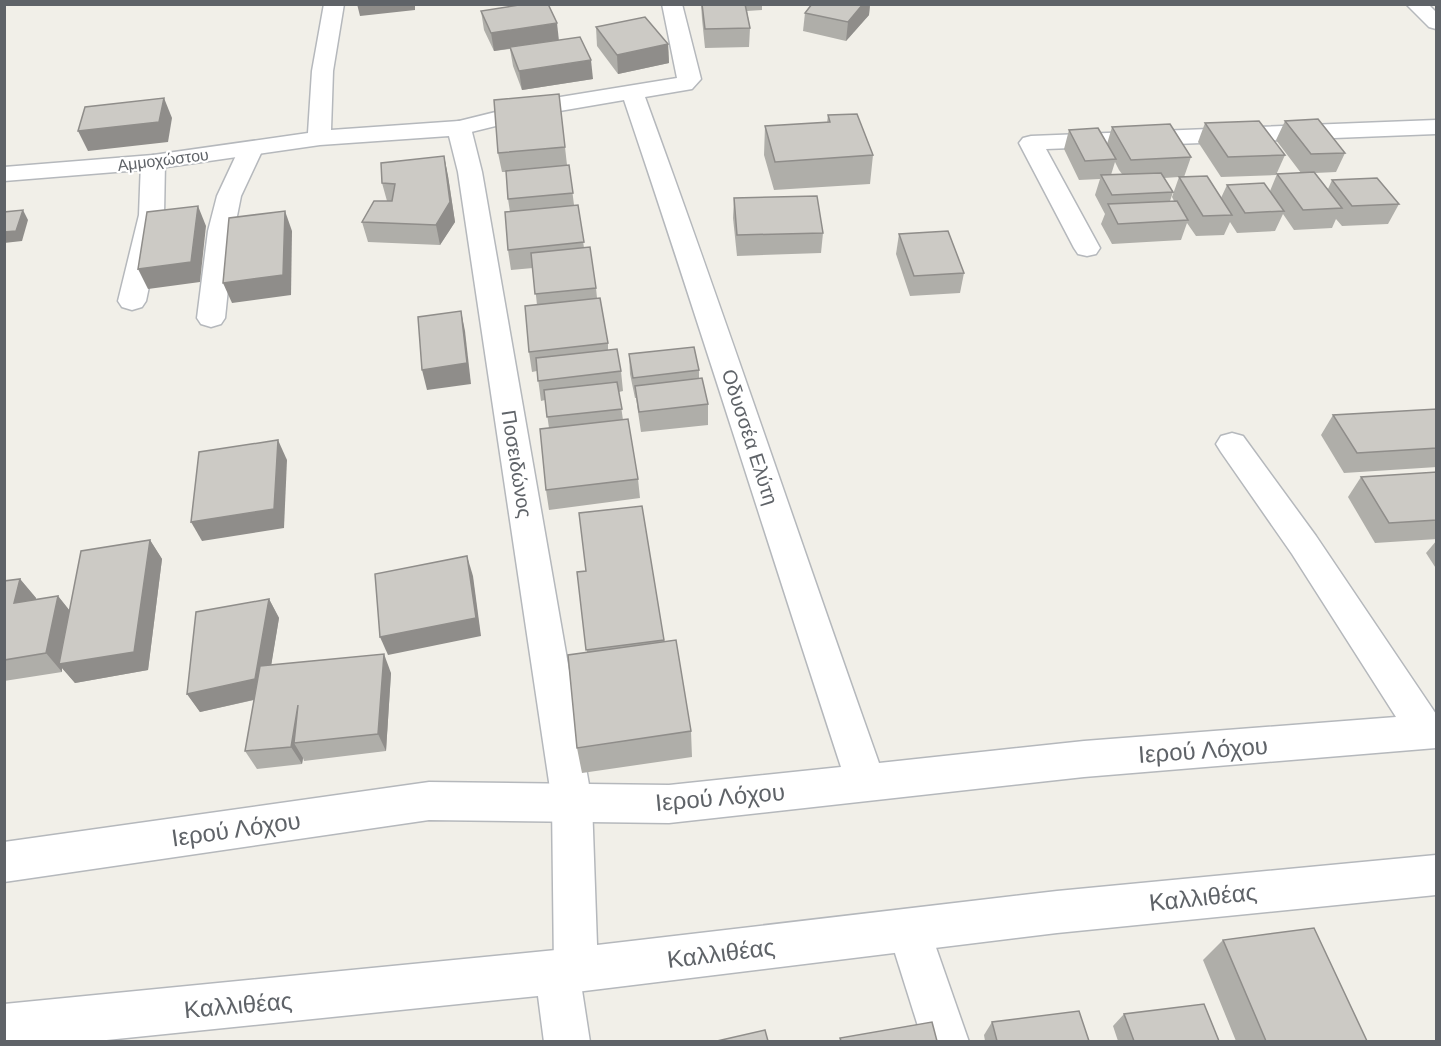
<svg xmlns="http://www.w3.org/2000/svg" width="1441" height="1046" viewBox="0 0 1441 1046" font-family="Arial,sans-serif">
<rect width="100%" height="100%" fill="#f1efe8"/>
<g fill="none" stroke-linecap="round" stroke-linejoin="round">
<g stroke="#b5b8bc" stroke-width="3">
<g id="minor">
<path d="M 662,4 L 682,4 L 701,79 L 692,89 L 645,97 C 726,318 800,541 879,763 L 1084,741 L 1396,717 L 1292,554 L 1221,452 L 1216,444 L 1221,436 L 1232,433 L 1243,436 L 1316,536 L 1436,714 L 1436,748 L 1084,777 L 669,823 L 429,820 L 4,882 L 4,842 L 429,782 L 669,785 L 841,767 C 768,545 699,322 624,100 L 548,113 L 459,135 L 451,133 L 447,128 L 451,123 L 548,99 L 677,78 Z"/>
<polygon points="1406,4 1428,4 1436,12 1436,29 1429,27"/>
<polygon points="1436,120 1436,134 1046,149 1100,248 1096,254 1087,256 1078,254 1074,248 1019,143 1023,138 1031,136"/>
<polygon points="251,142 259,144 263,149 241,196 234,231 225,318 221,324 211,327 201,324 197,318 208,231 217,196 239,149 243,144"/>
<polygon points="153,155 161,157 165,162 164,215 146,301 142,307 132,310 122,307 118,301 139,215 141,162 145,157"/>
<polygon points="910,909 925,916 969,1042 923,1042 888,931 895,916"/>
<polygon points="576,948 592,954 598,970 592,986 582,990 590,1042 544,1042 538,996 87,1042 4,1042 4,1004"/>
</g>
</g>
<g stroke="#b5b8bc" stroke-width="3">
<polygon id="tertiary" points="324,4 344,4 333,71 331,130 459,121 467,123 471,128 482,172 592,802 597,945 1057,891 1436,855 1436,895 1057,933 576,992 560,986 554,970 552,802 458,172 449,136 320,145 153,169 4,181 4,167 153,155 308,133 312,71"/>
</g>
<use href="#minor" fill="#fff" fill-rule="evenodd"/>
<use href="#tertiary" fill="#fff" fill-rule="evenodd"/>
</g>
<g fill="#afaea9" fill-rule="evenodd">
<polygon points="701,4 762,4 762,10 747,11 750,28 749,47 705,48 702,19"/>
<polygon points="812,4 870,4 869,15 846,41 803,31 805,13"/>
<polygon points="481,11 559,40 593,79 522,90 513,66 510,49 494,51 484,30"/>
<polygon points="596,27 668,44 669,63 618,74 597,46"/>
<polygon points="559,94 567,165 569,165 574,205 578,205 584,248 596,288 597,298 608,343 608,350 621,371 623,391 619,392 623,420 638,479 640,498 549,510 546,490 549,428 545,400 541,401 537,371 532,372 529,352 537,305 533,268 511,270 508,250 510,212 508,199 506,172 502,172 498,153"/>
<polygon points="828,115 873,155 870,184 774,190 764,155 765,126 827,123"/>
<path d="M 1285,121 L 1345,153 L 1336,172 L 1315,173 L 1328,189 L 1332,180 L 1399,204 L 1388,224 L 1342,226 L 1336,219 L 1332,228 L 1294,230 L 1283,214 L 1275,231 L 1237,233 L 1230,222 L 1224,235 L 1196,236 L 1187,223 L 1181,240 L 1112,244 L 1101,224 L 1105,214 L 1095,195 L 1100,179 L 1079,180 L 1064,149 L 1069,130 L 1107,144 L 1112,127 L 1191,157 L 1184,177 L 1221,198 L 1227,185 L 1270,191 L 1277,174 L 1301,173 L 1276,140 ZM 1115,162 L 1119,170 L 1122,174 L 1111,175 ZM 1179,177 L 1172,197 L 1174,201 L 1170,201 L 1173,192 L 1164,178 Z"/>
<polygon points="1205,123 1285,155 1276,175 1221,177 1198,142"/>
<polygon points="444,156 448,176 455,222 440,245 368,242 362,222 387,201 382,183"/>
<polygon points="734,198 823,233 821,253 737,256 733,218"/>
<polygon points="899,234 964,273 960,293 910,296 896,254"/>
<polygon points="629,354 699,370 699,379 708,404 708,425 641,432 636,398 635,398 630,374"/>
<polygon points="1437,409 1437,467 1344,473 1321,435 1333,415"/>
<polygon points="1437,472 1437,539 1375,543 1348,497 1361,477"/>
<polygon points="642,506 664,642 691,731 692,757 582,773 577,748 587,652 577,572 586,571"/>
<polygon points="150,540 162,559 148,670 75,683 62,668 62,672 4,681 4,581 20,579 36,598 35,600 58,596 70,611"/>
<polygon points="1437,540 1437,570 1426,553"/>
<polygon points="269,599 279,618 271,665 391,673 386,751 304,761 303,758 302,764 257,769 245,751 254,700 200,712 187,694"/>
<polygon points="1223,940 1367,1041 1232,1041 1236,1041 1203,960"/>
<polygon points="1124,1014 1219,1041 1118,1041 1113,1026"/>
<polygon points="992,1022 1089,1041 985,1041 984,1035"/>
</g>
<g fill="#8f8d8a">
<polygon points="357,4 415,4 415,10 360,16"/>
<polygon points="863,4 870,4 869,15 846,41 848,22"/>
<polygon points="557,23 559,41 494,51 491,33"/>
<polygon points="668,44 669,63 618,74 617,55"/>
<polygon points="591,60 593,79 522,90 519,71"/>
<polygon points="164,98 172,118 168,142 88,151 78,131"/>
<polygon points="444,156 448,176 455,222 440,245 436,225"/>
<polygon points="198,206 206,226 200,282 148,289 138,269"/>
<polygon points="23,210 28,220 22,241 4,243 4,232"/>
<polygon points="285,211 292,231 291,295 232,303 223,283"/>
<polygon points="461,311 465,331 471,384 427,390 422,370"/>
<polygon points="278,440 287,460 284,528 202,541 191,522"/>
<polygon points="150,540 162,559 148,670 75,683 62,668 62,672 46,653 58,596 73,615"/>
<polygon points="467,556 473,576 481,636 388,655 380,637"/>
<polygon points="20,579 36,598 30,622 14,603"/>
<polygon points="269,599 279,618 266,697 200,712 187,694"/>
<polygon points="384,654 391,673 386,751 378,734"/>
<polygon points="298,705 294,743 303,758 302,764 291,747"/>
</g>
<g fill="#cccac5" stroke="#8f8d8a" stroke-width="1.5">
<polygon points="525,4 548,4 557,23 491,33 481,11"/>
<polygon points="702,4 745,4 750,28 705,29"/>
<polygon points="812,4 863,4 848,22 805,13"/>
<polygon points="645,17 668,44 617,55 596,27"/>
<polygon points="580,37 591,60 519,71 510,47"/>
<polygon points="559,94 565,147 498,153 494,100"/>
<polygon points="164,98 159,122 78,131 85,107"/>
<polygon points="857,114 873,155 775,162 765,126 830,122 828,115"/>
<polygon points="1318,119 1345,153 1311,154 1285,121"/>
<polygon points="1259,121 1285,155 1228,157 1205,123"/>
<polygon points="1170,124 1191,157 1131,160 1112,127"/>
<polygon points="1098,128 1116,159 1085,161 1069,130"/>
<polygon points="444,156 450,202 436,225 362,222 374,201 392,201 395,184 382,183 381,163"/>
<polygon points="569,165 573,193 508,199 506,171"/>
<polygon points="1314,172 1342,208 1303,210 1277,174"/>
<polygon points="1161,173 1173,192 1112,195 1101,175"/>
<polygon points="1207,176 1232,215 1203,216 1179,177"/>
<polygon points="1377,178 1399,204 1352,206 1332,180"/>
<polygon points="1264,183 1284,211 1245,213 1227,185"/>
<polygon points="817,196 823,233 737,235 734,198"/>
<polygon points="1177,201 1188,220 1118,224 1108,204"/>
<polygon points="578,205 584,242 508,250 505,212"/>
<polygon points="198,206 191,262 138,269 147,212"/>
<polygon points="23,210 16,231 4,232 4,212"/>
<polygon points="285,211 283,275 223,283 229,218"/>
<polygon points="948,231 964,273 914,276 899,234"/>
<polygon points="590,247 596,288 535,294 531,253"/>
<polygon points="600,298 608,343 529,352 525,306"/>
<polygon points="461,311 467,363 422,370 418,317"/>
<polygon points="694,347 699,370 633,378 629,354"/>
<polygon points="617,349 621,371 538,381 536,358"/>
<polygon points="702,378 708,404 639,412 635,386"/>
<polygon points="617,382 622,409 547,417 544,390"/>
<polygon points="1437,409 1437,448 1357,453 1333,415"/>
<polygon points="628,419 638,479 546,490 540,429"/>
<polygon points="278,440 274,509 191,522 199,452"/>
<polygon points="1437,472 1437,520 1389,523 1361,477"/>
<polygon points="642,506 664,640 586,650 577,572 586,571 579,513"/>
<polygon points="150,540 134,652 59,664 81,551"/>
<polygon points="467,556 476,618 380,637 375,574"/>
<polygon points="20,579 14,603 58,596 46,653 4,660 4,581"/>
<polygon points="269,599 255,679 187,694 196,612"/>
<polygon points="676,640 691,731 577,748 568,655"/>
<polygon points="384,654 378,734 294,743 298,705 291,747 245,751 260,666"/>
<polygon points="1314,928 1367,1041 1266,1041 1223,940"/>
<polygon points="1204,1004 1219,1041 1134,1041 1124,1014"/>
<polygon points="1079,1011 1089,1041 997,1041 992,1022"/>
<polygon points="932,1022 937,1041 841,1041 840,1038"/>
<polygon points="765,1030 768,1041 717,1041"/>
</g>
<g text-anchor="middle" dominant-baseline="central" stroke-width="4.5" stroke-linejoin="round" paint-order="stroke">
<g font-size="16" fill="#5f6368" stroke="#fff">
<text transform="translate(163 160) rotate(-7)">Αμμοχώστου</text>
</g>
<g font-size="20" fill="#5f6368" stroke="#fff">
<text transform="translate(750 437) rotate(72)">Οδυσσέα Ελύτη</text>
<text transform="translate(517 464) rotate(81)">Ποσειδώνος</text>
</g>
<g font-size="24" fill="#5f6368" stroke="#fff">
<text transform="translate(1203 750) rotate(-4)">Ιερού Λόχου</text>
<text transform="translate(720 797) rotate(-5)">Ιερού Λόχου</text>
<text transform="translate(236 829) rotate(-8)">Ιερού Λόχου</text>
<text transform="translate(1203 897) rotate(-6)">Καλλιθέας</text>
<text transform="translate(721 953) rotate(-7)">Καλλιθέας</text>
<text transform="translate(238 1005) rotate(-5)">Καλλιθέας</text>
</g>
</g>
<rect width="1441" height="1046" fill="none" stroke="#5f6368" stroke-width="12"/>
</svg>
